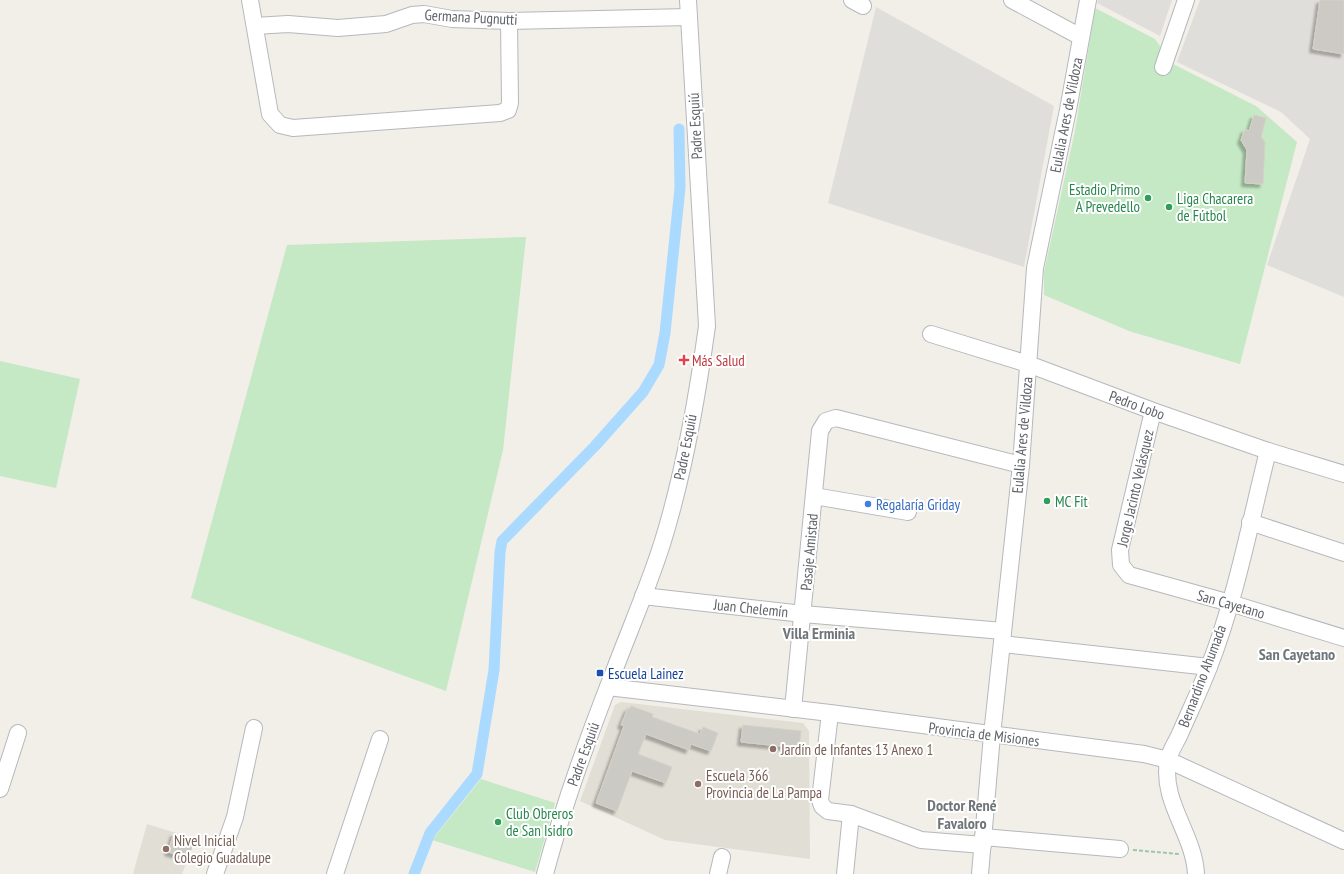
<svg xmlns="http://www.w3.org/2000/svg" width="1344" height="874" viewBox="0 0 1344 874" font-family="'PT Sans Narrow',sans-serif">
<defs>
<filter id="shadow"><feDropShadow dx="-3.5" dy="3.5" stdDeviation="1" flood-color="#0004"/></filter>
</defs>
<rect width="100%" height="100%" fill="#f1efe8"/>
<g fill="#e0deda">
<polygon points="1098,0 1172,0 1160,36 1097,3"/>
<polygon points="1200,0 1344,0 1344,297 1267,265 1310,139 1281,112 1177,62"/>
<polygon points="876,7 1054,106 1024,267 828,203"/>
</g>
<g fill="#e1ded6">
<polygon points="621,702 803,723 809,731 810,859 665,840 580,801 615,705"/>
<polygon points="147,824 195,839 182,874 133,874"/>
</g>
<g fill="#c5e8c5">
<polygon points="1095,8 1155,39 1173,64 1256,106 1297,142 1240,364 1129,331 1044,295 1044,272 1075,131"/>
<polygon points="526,237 503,450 446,691 191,598 287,245"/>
<polygon points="0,361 80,379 56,488 0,476"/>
<polygon points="481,779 555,803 535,872 432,840"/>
</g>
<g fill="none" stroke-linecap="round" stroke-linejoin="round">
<polyline stroke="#aadaff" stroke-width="11" points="414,874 430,833 477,774 494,670 500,552 502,541 595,446 643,392 659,365 665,333 680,188 679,129"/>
</g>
<g fill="#cccac5" stroke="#d6d1c6" filter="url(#shadow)">
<polygon points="1320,0 1344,0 1344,54 1313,49"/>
<polygon points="1254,115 1266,118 1261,137 1265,142 1263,184 1245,183 1247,150 1241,140 1245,129 1249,131"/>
<polygon points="631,706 653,714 652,717 700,734 703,727 718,733 711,751 691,744 689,750 646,734 638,754 672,767 666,783 632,771 617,811 596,803 624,726 621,725 628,708 630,709"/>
<polygon points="743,725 801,731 799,748 741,742"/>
<polygon points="174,833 195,839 188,858 168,852"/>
</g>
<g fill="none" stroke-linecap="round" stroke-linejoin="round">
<g stroke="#b5b8bc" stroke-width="18">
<g id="minor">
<polyline points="250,0 270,114 280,125 293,128 500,113 508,110 510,103 509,21"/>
<polyline points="852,0 863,6"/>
<polyline points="1012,0 1081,37"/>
<polyline points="255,26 288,24 338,28 386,24 412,15 424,14 452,19 509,21 689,17"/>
<polyline points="1163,67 1186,0"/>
<polyline points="931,334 1028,364 1153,411 1268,451 1344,474"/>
<polyline points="1153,411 1120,550 1121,565 1129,575 1230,603 1344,638"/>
<polyline points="814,496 908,512"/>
<polyline points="1250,522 1344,553"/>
<polyline points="643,596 803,614 1003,631"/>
<polyline points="1002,644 1209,667"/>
<polyline points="608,687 830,713 1144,754 1168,760 1344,841"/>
<polyline points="793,709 820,431 826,421 836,418 1021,465"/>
<polyline points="830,713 820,800 822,806 828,811 851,814 921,840 983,845"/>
<polyline points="0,789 18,733"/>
<polyline points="983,837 1120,849"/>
<polyline points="215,874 235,817 254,728"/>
<polyline points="335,874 380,739"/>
<path d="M 545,874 C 563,806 587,740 613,674 C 629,631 648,588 662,544 C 684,474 697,399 707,326 L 688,0"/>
<polyline points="718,874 722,857"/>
<polyline points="845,874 851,814"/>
<polyline points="980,874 992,735 1021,465 1035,268 1068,110 1088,0"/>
<path d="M 1196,874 C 1194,834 1161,802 1168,761 C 1169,753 1175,744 1179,736 C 1189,713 1200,690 1209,667 C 1236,598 1250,523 1268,451"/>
</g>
</g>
<polyline stroke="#9cc7a9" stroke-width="2" stroke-dasharray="4 2" stroke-linecap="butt" points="1133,850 1179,854"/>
<use href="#minor" stroke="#fff" stroke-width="16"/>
</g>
<g fill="#2e9e5b" stroke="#fff" stroke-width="1.5">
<circle cx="1148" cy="198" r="4"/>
<circle cx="1169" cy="207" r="4"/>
<circle cx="1047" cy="501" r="4"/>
<circle cx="498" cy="822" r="4"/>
</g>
<path fill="#e0444e" stroke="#fff" stroke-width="1.5" d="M682 354h4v4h4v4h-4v4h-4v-4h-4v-4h4z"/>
<circle fill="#3f7fe0" stroke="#fff" stroke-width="1.5" cx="868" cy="504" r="4"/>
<rect fill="#1a4fb4" stroke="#fff" stroke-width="1.5" x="596" y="669" width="8" height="8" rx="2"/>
<g fill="#8d6e63" stroke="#fff" stroke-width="1.5">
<circle cx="773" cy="749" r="4"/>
<circle cx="698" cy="784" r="4"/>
<circle cx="166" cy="849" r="4"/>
</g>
<g text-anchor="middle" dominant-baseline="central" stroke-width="4" stroke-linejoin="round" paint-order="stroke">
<g font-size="15" fill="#5f6368" stroke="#fff">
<text transform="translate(471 17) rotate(3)">Germana Pugnutti</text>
<text transform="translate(1066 115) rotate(-79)">Eulalia Ares de Vildoza</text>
<text transform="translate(695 126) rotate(-93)">Padre Esquiú</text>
<text transform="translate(1137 405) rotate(20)">Pedro Lobo</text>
<text transform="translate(1022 435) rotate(-85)">Eulalia Ares de Vildoza</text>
<text transform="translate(685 447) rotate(-79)">Padre Esquiú</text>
<text transform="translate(1135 488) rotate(-77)">Jorge Jacinto Velásquez</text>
<text transform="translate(809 552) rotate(-85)">Pasaje Amistad</text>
<text transform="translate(1231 604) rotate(16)">San Cayetano</text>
<text transform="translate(751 608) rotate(6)">Juan Chelemín</text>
<text transform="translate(1202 676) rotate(-69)">Bernardino Ahumada</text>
<text transform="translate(984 734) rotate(7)">Provincia de Misiones</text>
<text transform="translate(583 754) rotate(-70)">Padre Esquiú</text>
</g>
<g font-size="15" fill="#27864d" stroke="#fff" text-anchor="start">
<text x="1140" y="189" text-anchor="end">Estadio Primo<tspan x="1140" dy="17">A Prevedello</tspan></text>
<text x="1177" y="198">Liga Chacarera<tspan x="1177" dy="17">de Fútbol</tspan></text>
<text x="1055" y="501">MC Fit</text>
<text x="506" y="813">Club Obreros<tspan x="506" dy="17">de San Isidro</tspan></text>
</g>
<g font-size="15" fill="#be3a42" stroke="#fff" text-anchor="start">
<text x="692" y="360">Más Salud</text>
</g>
<g font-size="15" fill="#366cbe" stroke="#fff" text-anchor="start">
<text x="876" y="504">Regalaría Griday</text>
</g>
<g font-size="15" fill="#164399" stroke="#fff" text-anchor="start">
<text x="608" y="673">Escuela Lainez</text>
</g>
<g font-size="15" fill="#785e54" stroke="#fff" text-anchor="start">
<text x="781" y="749">Jardín de Infantes 13 Anexo 1</text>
<text x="706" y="775">Escuela 366<tspan x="706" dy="17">Provincia de La Pampa</tspan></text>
<text x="174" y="840">Nivel Inicial<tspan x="174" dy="17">Colegio Guadalupe</tspan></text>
</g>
<g font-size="16" font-weight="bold" fill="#70757a" stroke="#fff">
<text x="819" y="633">Villa Erminia</text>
<text x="1297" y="654">San Cayetano</text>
<text x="962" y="805">Doctor René<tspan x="962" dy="18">Favaloro</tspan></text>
</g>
</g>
</svg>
